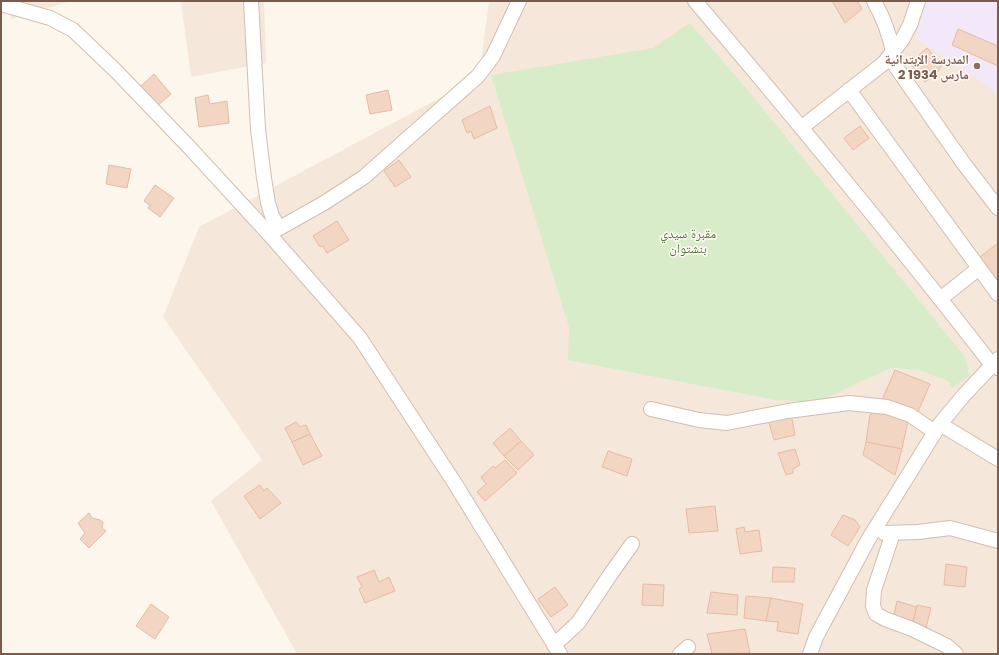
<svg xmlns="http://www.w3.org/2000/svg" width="999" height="655" viewBox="0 0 999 655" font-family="Poppins,'Noto Naskh Arabic',sans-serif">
<rect width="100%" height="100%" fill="#fdf6ec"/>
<g fill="#f5e8da">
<polygon points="7,1 71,1 11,19"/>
<polygon points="181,1 264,1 266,63 191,77"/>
<polygon points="489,1 998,1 998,654 297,654 211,501 262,460 163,317 199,227 479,77"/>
</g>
<polygon fill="#f3e8fa" points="927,1 998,1 998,93 915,38"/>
<polygon fill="#d8ecc9" points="690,23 745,87 966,358 969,376 952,388 948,381 920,370 892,368 866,379 819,402 775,400 568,360 569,327 491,75 653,48"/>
<g fill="#f3d5c3" stroke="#e6bba3">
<polygon points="832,1 857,1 862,9 845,23"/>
<polygon points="958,29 998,46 998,66 952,45"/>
<polygon points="927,48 942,65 939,69 939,71 925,82 910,63"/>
<polygon points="154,74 171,94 156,107 139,88"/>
<polygon points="388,90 392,110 370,114 366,95"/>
<polygon points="208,95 210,104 227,101 229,123 199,127 195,98"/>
<polygon points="490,106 497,128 474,139 471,131 467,133 462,120"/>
<polygon points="860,126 869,138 853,150 844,138"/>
<polygon points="399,160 411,177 395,187 384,171"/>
<polygon points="109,165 131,169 127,188 106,184"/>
<polygon points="155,185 174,198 160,217 148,208 150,205 144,201"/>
<polygon points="337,221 349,240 327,253 323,246 320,247 313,236"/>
<polygon points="998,243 998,276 995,279 980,257"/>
<polygon points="895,370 930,384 917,414 882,400"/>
<polygon points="874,412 908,420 902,449 866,442 870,415"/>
<polygon points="791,414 795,435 774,440 768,419"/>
<polygon points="296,422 300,427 306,425 310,434 292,442 285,428"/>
<polygon points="510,428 521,441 504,456 493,443"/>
<polygon points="310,434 322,456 303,465 292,442"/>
<polygon points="521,441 534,455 518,470 504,456"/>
<polygon points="866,442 902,449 895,475 863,455"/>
<polygon points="795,449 800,465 793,469 793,473 786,475 778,453"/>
<polygon points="608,451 632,459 627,476 602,467"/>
<polygon points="505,460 517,473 485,501 477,492 486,484 481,477 493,466 495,468"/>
<polygon points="260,485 264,491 267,488 281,503 260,519 244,496"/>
<polygon points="715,506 718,531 689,533 686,509"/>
<polygon points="89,513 92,518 100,520 103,522 102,528 106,531 89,548 80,539 85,533 78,523"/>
<polygon points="843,515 855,520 860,527 848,546 831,535"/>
<polygon points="744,527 745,532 759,530 762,551 740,554 736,529"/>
<polygon points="946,564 967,567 965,587 944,585"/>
<polygon points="773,567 795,568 794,582 772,582"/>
<polygon points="374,570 379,582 389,577 395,591 365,603 359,589 362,587 357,577"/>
<polygon points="643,584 664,585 663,606 642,605"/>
<polygon points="555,587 568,605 551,617 538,599"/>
<polygon points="711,592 738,595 737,615 707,613"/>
<polygon points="746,596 771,598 766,621 744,618"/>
<polygon points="771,598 803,604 798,634 777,631 778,622 766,621"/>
<polygon points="897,601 917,607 912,627 893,620"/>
<polygon points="151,604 169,617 155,639 136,626"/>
<polygon points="917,605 931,608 925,632 912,627"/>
<polygon points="745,629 750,653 712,654 707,634"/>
</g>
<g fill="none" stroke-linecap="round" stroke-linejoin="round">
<g stroke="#d1beb0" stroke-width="16">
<g id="minor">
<polyline points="251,1 258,129 264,178 268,203 272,216 279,228"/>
<path d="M 695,1 C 796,120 896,241 992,365 L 998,368"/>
<path d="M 874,1 C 883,17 889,33 893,51"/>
<polyline points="1,4 50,18 73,30 116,71 189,147 269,234 360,338 454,482 560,654"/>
<polyline points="889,57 964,164 998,208"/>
<polyline points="849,90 998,294"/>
<polyline points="801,128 884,63 902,40 910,25 918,1"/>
<polyline points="269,234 324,203 364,177 478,76 493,56 519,1"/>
<polyline points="940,299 978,269"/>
<polyline points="651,409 699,420 727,423 788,411 849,403 887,407 910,415 935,432"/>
<polyline points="940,424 998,459"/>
<polyline points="884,533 918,532 950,528 998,541"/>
<polyline points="893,533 874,590 873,606 876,614 885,619 912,629 947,646 956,654"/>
<polyline points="554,645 578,623 610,575 632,544"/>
<polyline points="680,654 688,647"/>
<polyline points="810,654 816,637 868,540 940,424 964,395 998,359"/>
</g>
</g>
<use href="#minor" stroke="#fff" stroke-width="14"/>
</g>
<circle fill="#8d6e63" stroke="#fffaf3" stroke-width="1.5" cx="977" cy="66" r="4"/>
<g text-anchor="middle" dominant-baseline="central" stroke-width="3" stroke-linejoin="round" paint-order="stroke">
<g font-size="13" font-weight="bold" fill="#785e54" stroke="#fffaf3" text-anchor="end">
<text x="969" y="59">المدرسة الإبتدائية<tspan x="969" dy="15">2 مارس 1934</tspan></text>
</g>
<g font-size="13" fill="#537a41" stroke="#fffaf3">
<text x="688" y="233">مقبرة سيدي<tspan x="688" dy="15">بنشتوان</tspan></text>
</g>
</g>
<rect width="999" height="655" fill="none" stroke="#7a5c4d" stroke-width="4"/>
</svg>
